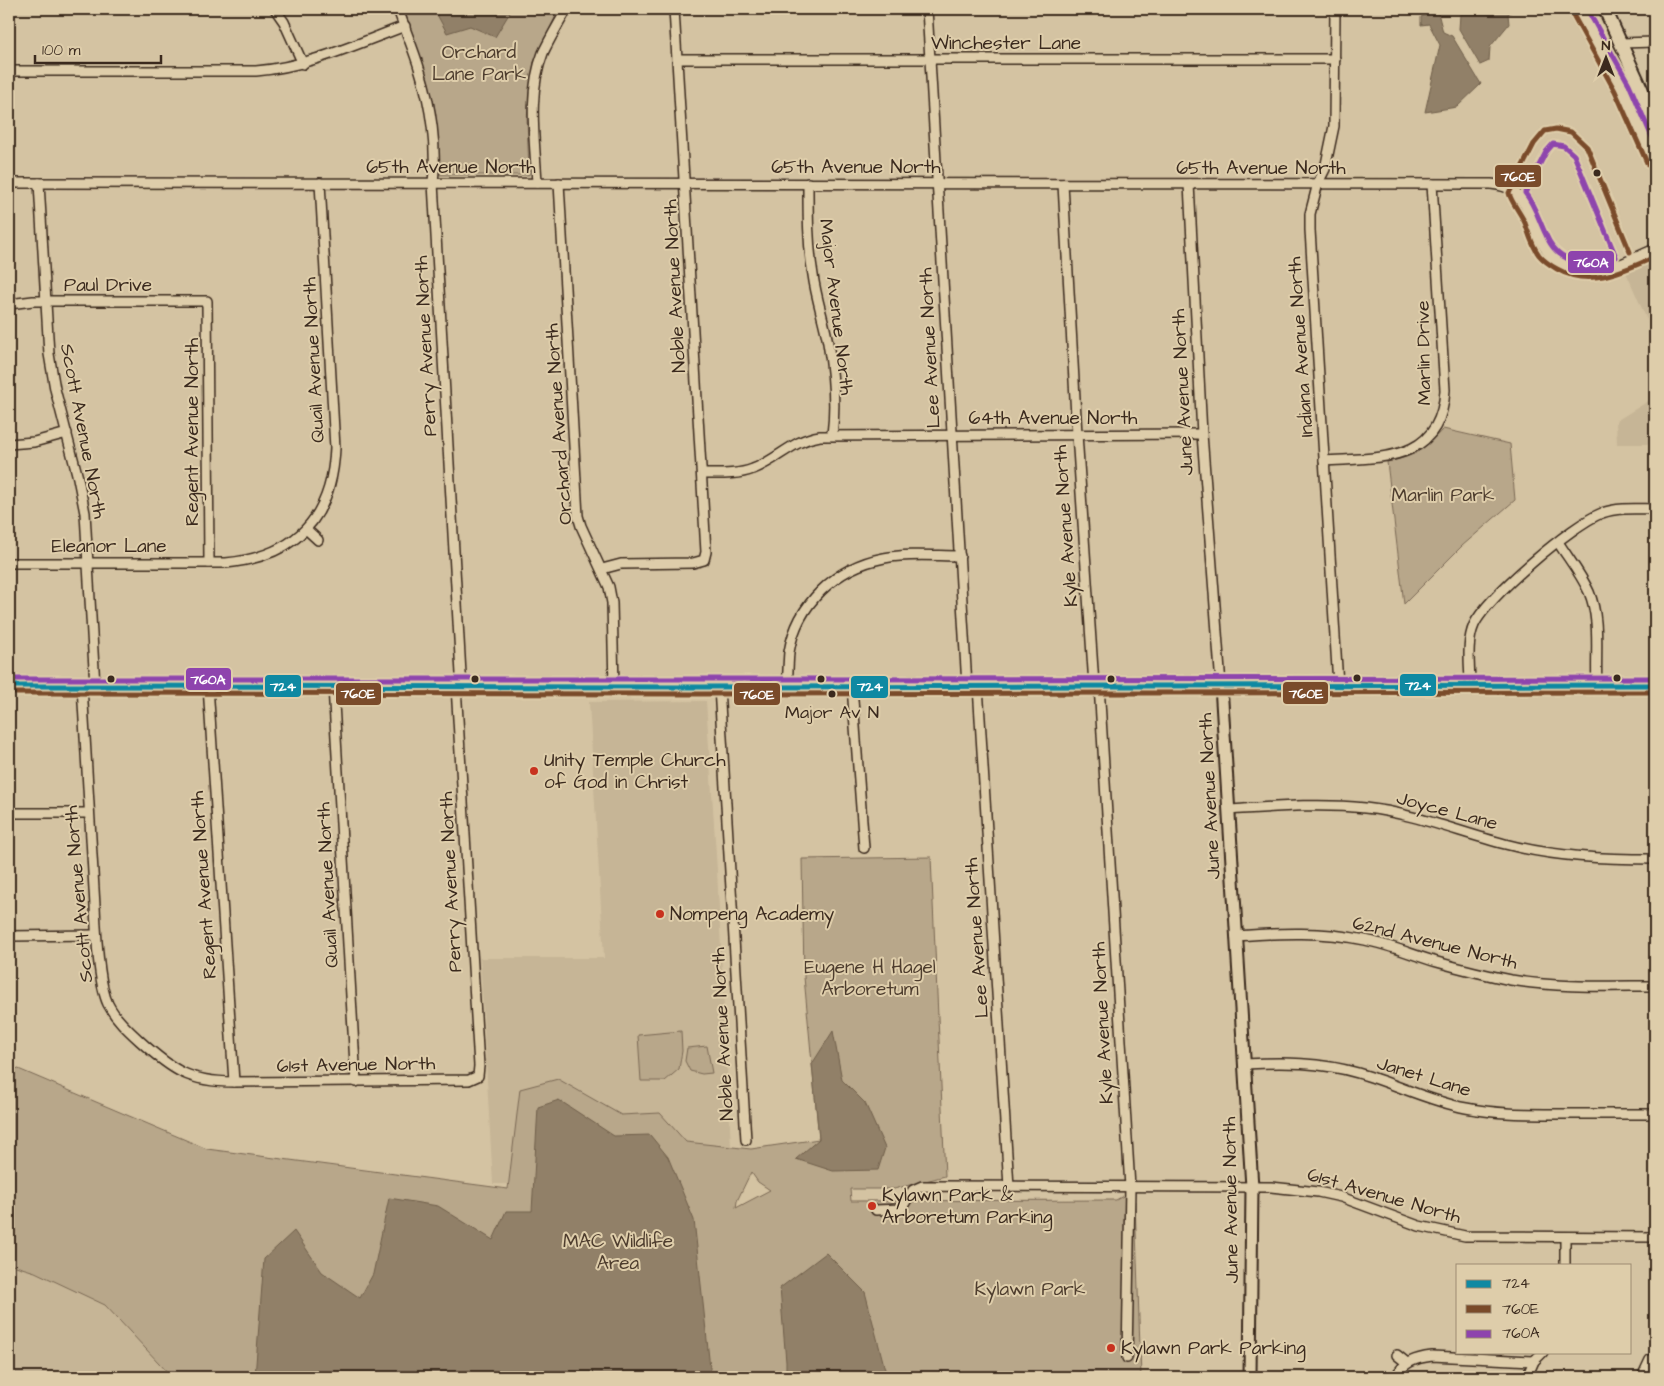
<svg xmlns="http://www.w3.org/2000/svg" width="1664" height="1386" viewBox="0 0 1664 1386" font-family="'Architects Daughter',sans-serif">
<rect width="100%" height="100%" fill="#d4c3a2"/>
<filter id="ink" filterUnits="userSpaceOnUse"><feTurbulence type="fractalNoise" baseFrequency=".02" numOctaves="2"/><feDisplacementMap in="SourceGraphic" scale="10" xChannelSelector="R" yChannelSelector="G"/><feConvolveMatrix kernelMatrix="1 2 1 2 8 2 1 2 1" color-interpolation-filters="sRGB"/></filter>
<g filter="url(#ink)">
<g fill="#c6b596">
<polygon points="1655,259 1655,338 1625,270"/>
<polygon points="1655,397 1655,444 1617,444 1616,421"/>
<polygon points="706,701 717,870 733,1186 493,1184 480,958 604,958 589,702"/>
<polygon points="9,1264 35,1272 105,1305 172,1377 9,1377"/>
</g>
<g fill="#b8a78a" stroke="#7a6854" fill-rule="evenodd">
<polygon points="404,9 559,9 534,62 527,118 529,175 440,175 434,103"/>
<path d="M 1443,429 L 1510,444 L 1515,500 L 1462,546 L 1404,604 L 1387,462 C 1416,456 1423,450 1443,429 Z"/>
<path d="M 931,857 L 945,1176 L 894,1189 L 850,1189 L 851,1201 L 1116,1200 L 1123,1196 L 1135,1201 L 1141,1377 L 172,1377 L 105,1305 L 35,1272 L 9,1264 L 9,1065 L 207,1149 L 508,1189 L 520,1089 L 558,1079 L 621,1115 L 660,1113 L 686,1142 L 751,1149 L 819,1139 L 804,977 L 802,859 ZM 751,1172 L 758,1182 L 770,1190 L 736,1208 L 737,1201 Z"/>
<polygon points="681,1031 682,1051 679,1069 665,1081 641,1081 638,1035"/>
<polygon points="707,1046 712,1073 702,1074 690,1071 685,1061 687,1048"/>
</g>
<g fill="#918068" stroke="#6f5e4a">
<polygon points="434,9 512,9 495,37 470,26 447,33"/>
<polygon points="1426,9 1437,9 1443,32 1452,36 1481,84 1457,107 1425,112 1440,45 1429,24 1421,25 1421,17 1427,14"/>
<polygon points="1462,9 1515,9 1508,14 1509,24 1490,47 1489,61 1480,65 1459,29 1460,14"/>
<polygon points="833,1031 842,1080 865,1103 885,1148 878,1170 833,1171 796,1159 819,1139 812,1064"/>
<polygon points="559,1100 614,1136 650,1135 668,1157 694,1220 711,1377 255,1377 264,1259 294,1231 322,1272 360,1298 373,1274 389,1198 438,1206 493,1240 506,1211 532,1211 538,1107"/>
<polygon points="826,1253 865,1292 887,1377 786,1377 786,1362 780,1288"/>
</g>
<g fill="none" stroke-linecap="round" stroke-linejoin="round">
<g stroke="#3b2a1e" stroke-width="12">
<g id="minor">
<polyline points="275,9 284,22 303,64"/>
<path d="M 398,9 C 405,30 414,50 420,71 C 431,106 437,147 433,183 L 461,674 L 464,686"/>
<polyline points="927,9 967,686"/>
<polyline points="1335,9 1334,126 1325,169 1318,183 1310,214 1310,230 1338,685"/>
<polyline points="1621,43 1655,42"/>
<polyline points="677,59 1335,59"/>
<path d="M 9,71 L 256,71 C 308,67 356,44 405,26"/>
<path d="M 9,183 L 1491,184 C 1499,185 1507,186 1513,191 C 1534,206 1532,242 1557,261 C 1567,268 1578,272 1590,272 C 1612,271 1635,257 1655,249"/>
<polyline points="39,183 49,354 55,389 78,478 85,513 95,686"/>
<path d="M 537,183 C 535,141 527,94 543,53 C 550,38 559,23 567,9"/>
<polyline points="559,183 578,516 581,526 609,587 612,603 614,686"/>
<path d="M 808,183 C 808,214 808,245 813,275 C 816,298 824,320 828,343 C 833,372 836,405 832,435"/>
<polyline points="1063,184 1077,434 1094,685"/>
<polyline points="1189,184 1202,434 1221,685"/>
<polyline points="9,304 33,301 207,301 209,563"/>
<polyline points="9,444 34,442 67,433"/>
<path d="M 1324,461 C 1379,457 1441,464 1445,390 L 1432,184"/>
<path d="M 703,474 C 719,474 738,475 753,469 C 778,460 792,440 820,436 L 1202,434"/>
<polyline points="306,529 318,540"/>
<path d="M 1558,542 C 1568,558 1581,574 1589,592 C 1601,620 1595,655 1597,685"/>
<path d="M 9,563 L 226,563 C 296,556 332,518 335,448 L 320,183"/>
<polyline points="602,569 621,564 693,563 704,560 706,552 674,9"/>
<polyline points="1099,685 1130,1187 1127,1358"/>
<path d="M 1470,685 C 1470,666 1466,643 1474,625 C 1487,597 1573,524 1602,513 C 1619,507 1638,509 1655,509"/>
<path d="M 82,686 C 87,759 90,833 95,906 C 96,930 98,983 108,1004 C 115,1018 128,1030 140,1041 C 172,1070 189,1082 234,1082 L 469,1080 L 478,1076 L 479,1066 L 456,686"/>
<polyline points="208,686 234,1082"/>
<polyline points="333,686 356,1082"/>
<polyline points="852,686 864,848"/>
<polyline points="978,686 1009,1187"/>
<polyline points="719,687 746,1140"/>
<path d="M 787,687 C 788,676 788,664 789,652 C 797,604 836,567 884,558 C 908,553 935,556 960,556"/>
<path d="M 1229,810 C 1274,807 1320,803 1365,808 C 1413,813 1458,832 1505,844 C 1554,857 1605,859 1655,859"/>
<polyline points="9,813 89,813"/>
<polyline points="9,936 96,935"/>
<path d="M 1236,936 C 1280,933 1322,931 1365,940 C 1390,945 1413,955 1437,962 C 1462,969 1486,975 1511,980 C 1559,988 1607,986 1655,986"/>
<path d="M 1245,1064 C 1283,1062 1320,1062 1358,1073 C 1394,1083 1428,1101 1466,1108 C 1495,1114 1526,1114 1556,1114 C 1589,1114 1622,1114 1655,1114"/>
<polyline points="876,1210 901,1209 913,1190 922,1186 1271,1187 1318,1192 1341,1197 1419,1226 1465,1236 1655,1237"/>
<polyline points="1565,1265 1565,1237"/>
<polyline points="1397,1355 1407,1363"/>
<path d="M 1396,1377 C 1403,1362 1416,1358 1432,1356 L 1534,1361"/>
<polyline points="1527,1377 1534,1361 1543,1352"/>
<polyline points="1642,1377 1650,1360 1655,1359"/>
</g>
</g>
<g stroke="#3b2a1e" stroke-width="15">
<g id="tertiary">
<polyline points="1221,685 1252,1187 1250,1377"/>
<polyline points="9,686 701,687 1655,685"/>
</g>
</g>
<g stroke="#3b2a1e" stroke-width="16">
<g id="secondary">
<polyline points="1579,9 1622,88 1655,162"/>
<polyline points="1605,9 1655,119"/>
</g>
</g>
<use href="#minor" stroke="#decdaa" stroke-width="9"/>
<use href="#tertiary" stroke="#decdaa" stroke-width="11"/>
<use href="#secondary" stroke="#decdaa" stroke-width="12"/>
<g stroke="#decdaa" stroke-width="9">
<polyline id="bus-1" points="9,686 701,687 1655,685"/>
</g>
<g stroke="#decdaa" stroke-width="9">
<g id="bus-2">
<polyline points="1572,13 1615,91 1648,165"/>
<path d="M 1630,252 L 1587,147 L 1571,132 L 1556,129 L 1545,131 L 1534,144 L 1509,193 C 1510,200 1521,214 1525,223 C 1529,234 1532,246 1539,255 C 1544,261 1550,265 1557,269 C 1590,288 1623,271 1655,257"/>
<polyline points="9,693 701,694 1655,692"/>
</g>
</g>
<g stroke="#decdaa" stroke-width="9">
<g id="bus-3">
<polyline points="1587,9 1629,84 1655,144"/>
<path d="M 1553,144 L 1564,146 L 1574,155 L 1616,257 C 1588,266 1559,266 1546,235 C 1539,221 1535,205 1525,193 L 1546,152 Z"/>
<polyline points="9,679 701,679 1655,678"/>
</g>
</g>
<use href="#bus-1" stroke="#0f89a2" stroke-width="5"/>
<use href="#bus-2" stroke="#7a4b2a" stroke-width="5"/>
<use href="#bus-3" stroke="#8e44ad" stroke-width="5"/>
</g>
</g>
<g fill="#3b2a1e" stroke="#decdaa" stroke-width="2">
<circle cx="1597" cy="173" r="4.5"/>
<circle cx="1357" cy="678" r="4.5"/>
<circle cx="1617" cy="678" r="4.5"/>
<circle cx="111" cy="679" r="4.5"/>
<circle cx="475" cy="679" r="4.5"/>
<circle cx="821" cy="679" r="4.5"/>
<circle cx="1111" cy="679" r="4.5"/>
<circle cx="832" cy="694" r="4.5"/>
</g>
<g fill="#c8321e" stroke="#decdaa" stroke-width="2">
<circle cx="534" cy="771" r="5"/>
<circle cx="660" cy="914" r="5"/>
<circle cx="872" cy="1206" r="5"/>
<circle cx="1111" cy="1348" r="5"/>
</g>
<g text-anchor="middle" dominant-baseline="central" stroke-width="4" stroke-linejoin="round" paint-order="stroke">
<g font-size="18" fill="#3b2a1e" stroke="#decdaa">
<text x="832" y="712">Major Av N</text>
</g>
<g font-size="19" fill="#3b2a1e" stroke="#decdaa">
<text x="1006" y="43">Winchester Lane</text>
<text x="451" y="167">65th Avenue North</text>
<text x="856" y="167">65th Avenue North</text>
<text x="1261" y="168">65th Avenue North</text>
<text x="108" y="285">Paul Drive</text>
<text transform="translate(675 286) rotate(-93)">Noble Avenue North</text>
<text transform="translate(836 307) rotate(83)">Major Avenue North</text>
<text transform="translate(426 346) rotate(-93)">Perry Avenue North</text>
<text transform="translate(1301 347) rotate(-94)">Indiana Avenue North</text>
<text transform="translate(930 348) rotate(-93)">Lee Avenue North</text>
<text transform="translate(1424 353) rotate(-91)">Marlin Drive</text>
<text transform="translate(314 360) rotate(-93)">Quail Avenue North</text>
<text transform="translate(1183 392) rotate(-93)">June Avenue North</text>
<text x="1053" y="418">64th Avenue North</text>
<text transform="translate(559 424) rotate(-94)">Orchard Avenue North</text>
<text transform="translate(83 431) rotate(79)">Scott Avenue North</text>
<text transform="translate(192 432) rotate(-90)">Regent Avenue North</text>
<text transform="translate(1066 526) rotate(-94)">Kyle Avenue North</text>
<text x="109" y="546">Eleanor Lane</text>
<text transform="translate(1210 796) rotate(-93)">June Avenue North</text>
<text transform="translate(1447 811) rotate(15)">Joyce Lane</text>
<text transform="translate(451 882) rotate(-93)">Perry Avenue North</text>
<text transform="translate(204 885) rotate(-94)">Regent Avenue North</text>
<text transform="translate(328 885) rotate(-93)">Quail Avenue North</text>
<text transform="translate(79 894) rotate(-95)">Scott Avenue North</text>
<text transform="translate(977 938) rotate(-94)">Lee Avenue North</text>
<text transform="translate(1435 943) rotate(14)">62nd Avenue North</text>
<text transform="translate(1103 1023) rotate(-93)">Kyle Avenue North</text>
<text transform="translate(723 1034) rotate(-93)">Noble Avenue North</text>
<text transform="translate(356 1065) rotate(-1)">61st Avenue North</text>
<text transform="translate(1424 1077) rotate(17)">Janet Lane</text>
<text transform="translate(1384 1196) rotate(16)">61st Avenue North</text>
<text transform="translate(1231 1200) rotate(-91)">June Avenue North</text>
</g>
<g font-size="19" fill="#4e3d2e" stroke="#decdaa">
<text x="479" y="52">Orchard<tspan x="479" dy="22">Lane Park</tspan></text>
<text x="1443" y="495">Marlin Park</text>
<text x="870" y="967">Eugene H Hagel<tspan x="870" dy="22">Arboretum</tspan></text>
<text x="618" y="1241">MAC Wildlife<tspan x="618" dy="22">Area</tspan></text>
<text x="1030" y="1289">Kylawn Park</text>
</g>
<g font-size="19" fill="#3b2a1e" stroke="#decdaa" text-anchor="start">
<text x="544" y="760">Unity Temple Church<tspan x="544" dy="22">of God in Christ</tspan></text>
<text x="670" y="914">Nompeng Academy</text>
<text x="882" y="1195">Kylawn Park &amp;<tspan x="882" dy="22">Arboretum Parking</tspan></text>
<text x="1121" y="1348">Kylawn Park Parking</text>
</g>
</g>
<g stroke="#decdaa" stroke-width="2">
<rect x="1494" y="164" width="48" height="24" rx="5" fill="#7a4b2a"/>
<rect x="1567" y="250" width="48" height="24" rx="5" fill="#8e44ad"/>
<rect x="185" y="667" width="47" height="24" rx="5" fill="#8e44ad"/>
<rect x="1399" y="673" width="38" height="24" rx="5" fill="#0f89a2"/>
<rect x="264" y="674" width="38" height="24" rx="5" fill="#0f89a2"/>
<rect x="850" y="675" width="39" height="24" rx="5" fill="#0f89a2"/>
<rect x="1282" y="681" width="47" height="24" rx="5" fill="#7a4b2a"/>
<rect x="335" y="682" width="47" height="24" rx="5" fill="#7a4b2a"/>
<rect x="733" y="682" width="48" height="24" rx="5" fill="#7a4b2a"/>
</g>
<g font-size="14" text-anchor="middle" font-weight="bold" fill="#fff">
<text x="1518" y="181">760E</text>
<text x="1591" y="267">760A</text>
<text x="208" y="684">760A</text>
<text x="1418" y="690">724</text>
<text x="283" y="691">724</text>
<text x="870" y="691">724</text>
<text x="1306" y="698">760E</text>
<text x="358" y="698">760E</text>
<text x="757" y="699">760E</text>
</g>
<rect width="1664" height="1386" fill="none" stroke="#decdaa" stroke-width="30"/>
<rect x="15" y="15" width="1634" height="1356" fill="none" stroke="#3b2a1e" stroke-width="2" filter="url(#ink)"/>
<rect x="1456" y="1264" width="175" height="90" fill="#decdaa" stroke="#9d8c72"/>
<rect x="1466" y="1280" width="25" height="8" fill="#0f89a2" stroke="#9d8c72"/>
<text x="1502" y="1288" font-size="15" fill="#3b2a1e">724</text>
<rect x="1466" y="1305" width="25" height="8" fill="#7a4b2a" stroke="#9d8c72"/>
<text x="1502" y="1314" font-size="15" fill="#3b2a1e">760E</text>
<rect x="1466" y="1330" width="25" height="8" fill="#8e44ad" stroke="#9d8c72"/>
<text x="1502" y="1338" font-size="15" fill="#3b2a1e">760A</text>
<g transform="translate(1606 58)" stroke="#decdaa" stroke-width="4" paint-order="stroke">
<path d="M0-4L9 19L0 12L-9 19Z" fill="#3b2a1e"/>
<text y="-8" font-size="14" font-weight="bold" text-anchor="middle" fill="#3b2a1e">N</text>
</g>
<path d="M35 55v8h126v-8" fill="none" stroke="#3b2a1e" stroke-width="2.5"/>
<text x="42" y="55" font-size="15" fill="#3b2a1e" stroke="#decdaa" stroke-width="4" paint-order="stroke">100 m</text>
</svg>
